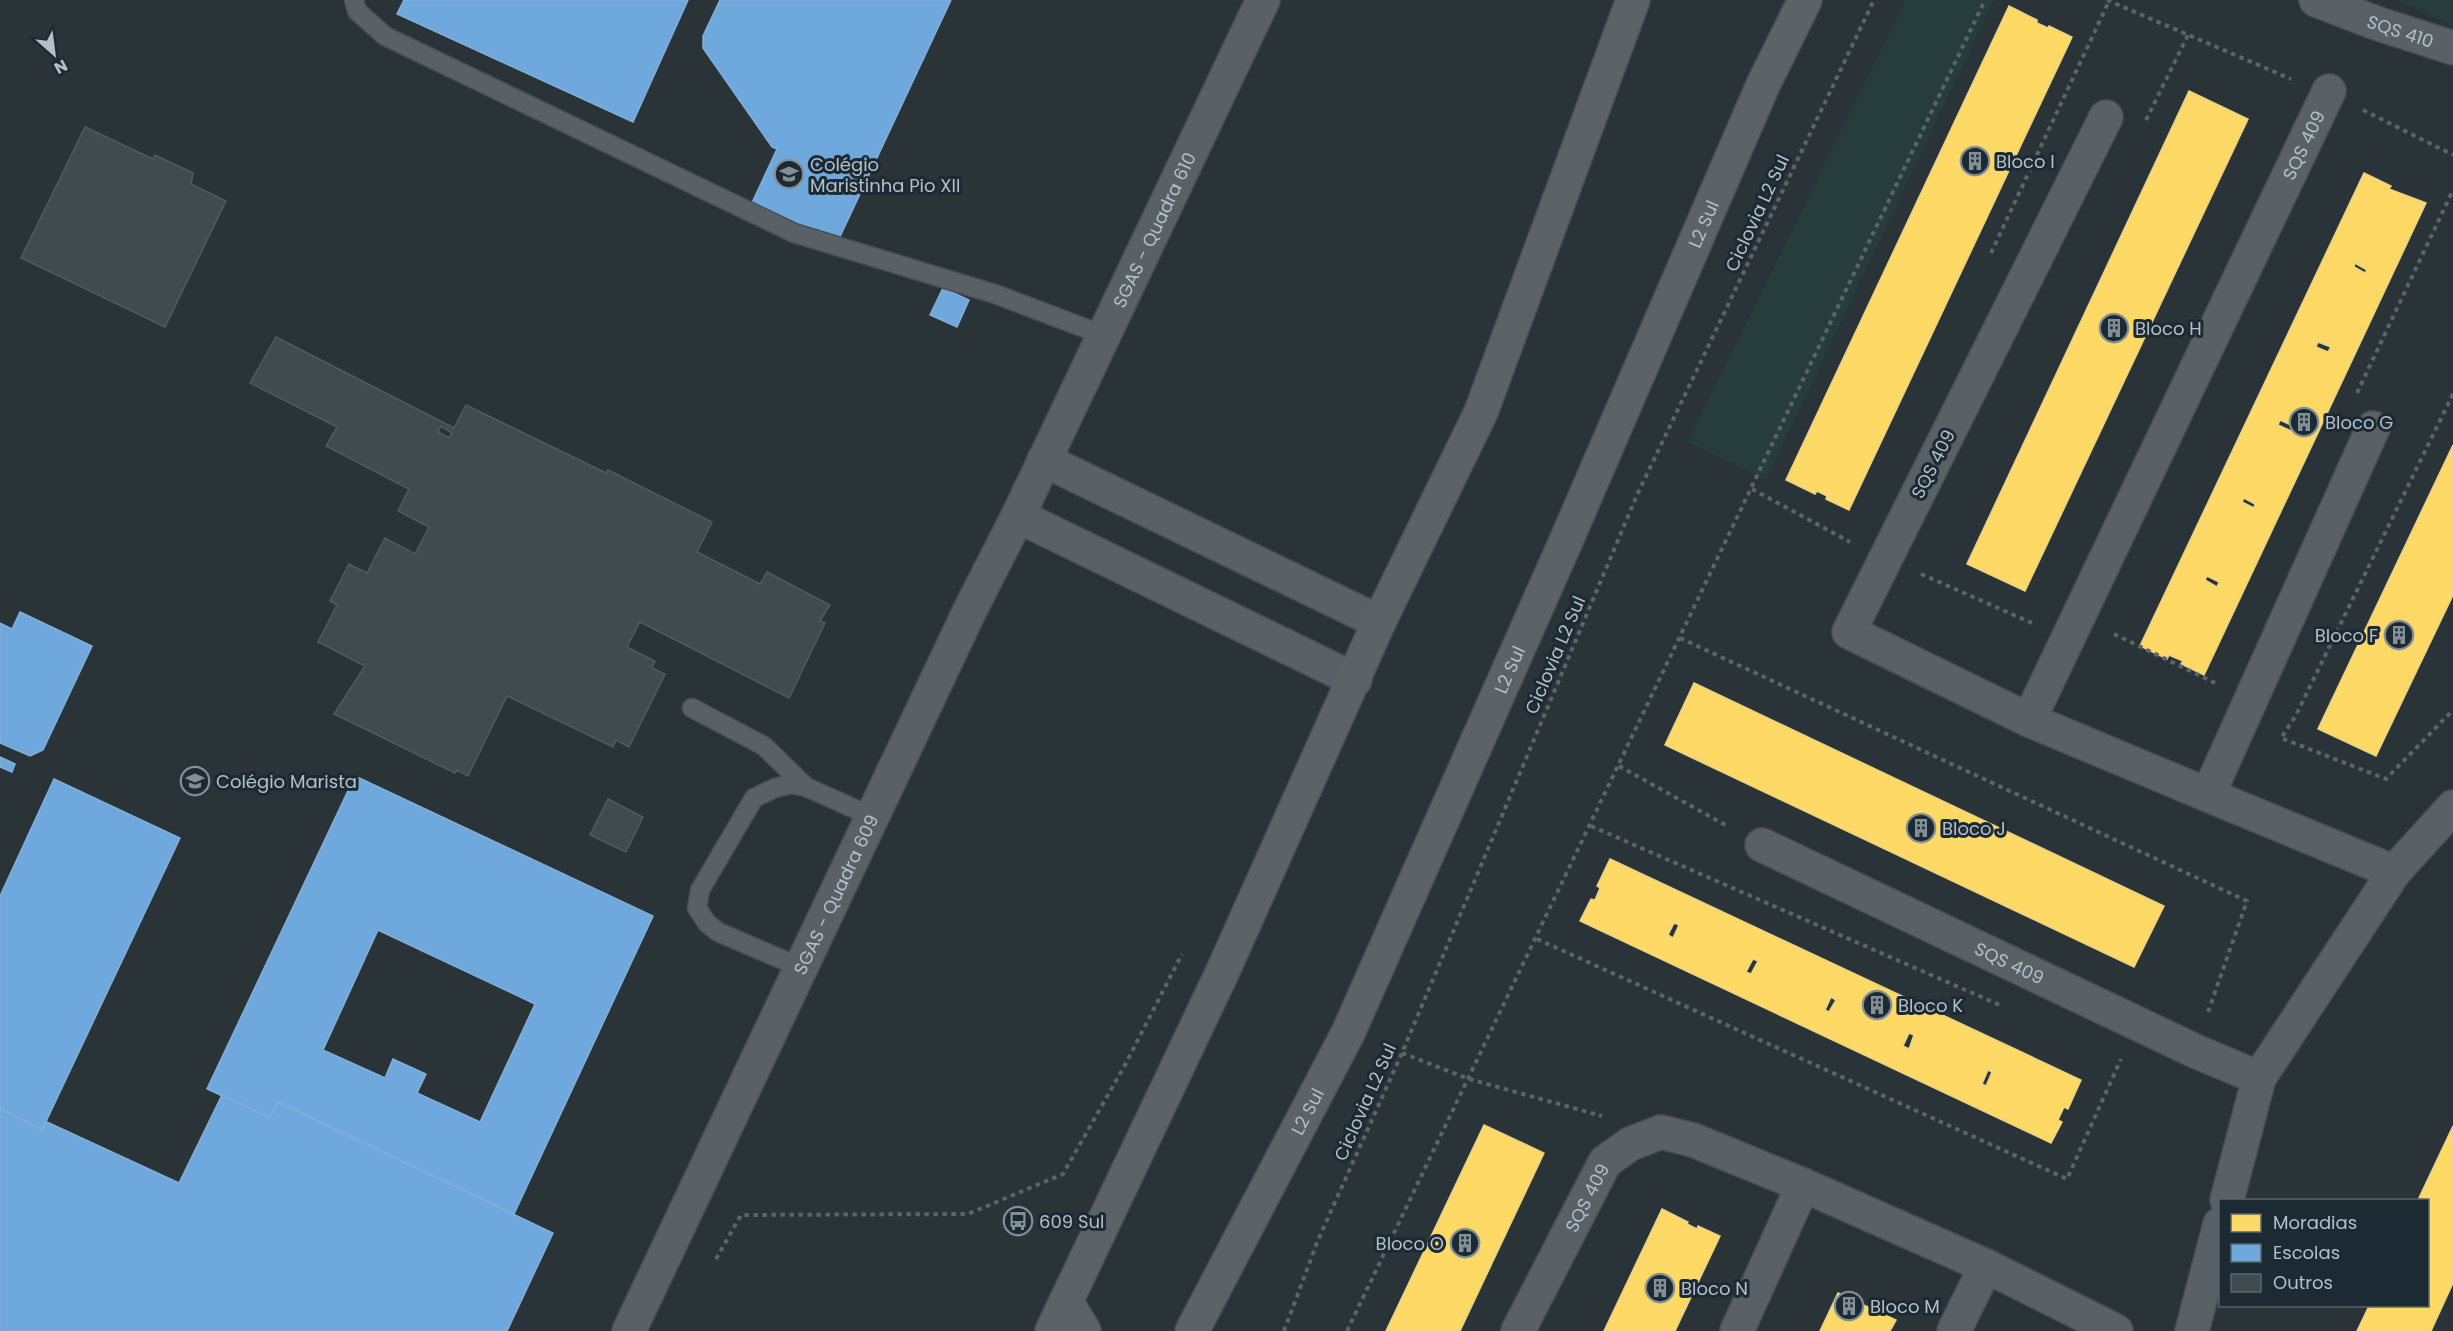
<svg xmlns="http://www.w3.org/2000/svg" width="2453" height="1331" viewBox="0 0 2453 1331" font-family="Poppins,sans-serif">
<rect width="100%" height="100%" fill="#293338"/>
<g fill="#263d3c">
<polygon points="1905,0 1994,0 1766,480 1688,442"/>
<polygon points="2395,0 2453,0 2453,25"/>
</g>
<g fill="#ffd966" stroke="#e8d284" stroke-width="1.5" fill-rule="evenodd">
<polygon points="2009,6 2037,20 2037,23 2048,28 2049,26 2072,37 1849,510 1826,499 1827,496 1817,491 1815,494 1786,480"/>
<polygon points="2189,91 2248,119 2025,591 1967,564"/>
<path d="M 2364,173 L 2391,186 L 2389,189 L 2426,203 L 2204,675 L 2181,664 L 2183,661 L 2169,655 L 2167,659 L 2140,646 ZM 2355,263 L 2367,270 L 2365,273 L 2354,267 ZM 2318,342 L 2331,347 L 2328,352 L 2316,347 ZM 2280,420 L 2293,426 L 2291,431 L 2278,425 ZM 2244,498 L 2255,504 L 2254,508 L 2242,502 ZM 2207,576 L 2219,582 L 2217,587 L 2205,580 Z"/>
<polygon points="2453,445 2453,595 2376,756 2318,729"/>
<polygon points="1694,683 2164,906 2134,967 1665,745"/>
<path d="M 1610,859 L 2081,1080 L 2068,1109 L 2064,1107 L 2058,1120 L 2062,1122 L 2051,1143 L 1580,921 L 1591,899 L 1595,900 L 1600,888 L 1597,886 ZM 1674,923 L 1679,925 L 1673,938 L 1668,935 ZM 1753,959 L 1758,961 L 1751,974 L 1746,972 ZM 1831,997 L 1836,1000 L 1829,1012 L 1825,1010 ZM 1909,1033 L 1914,1035 L 1909,1049 L 1903,1046 ZM 1988,1070 L 1992,1072 L 1986,1086 L 1982,1084 Z"/>
<polygon points="1484,1125 1544,1153 1460,1331 1386,1331"/>
<polygon points="2453,1126 2453,1283 2431,1331 2357,1331 2369,1306 2428,1306 2428,1200 2418,1200"/>
<polygon points="1662,1209 1688,1222 1687,1224 1697,1229 1698,1226 1720,1236 1675,1331 1604,1331"/>
<polygon points="1838,1293 1896,1320 1890,1331 1820,1331"/>
</g>
<g fill="#6fa8dc" stroke="#83afd6" stroke-width="1.5" fill-rule="evenodd">
<polygon points="404,0 688,0 633,122 397,14"/>
<polygon points="720,0 951,0 837,243 752,203 777,149 772,147 703,48 703,36"/>
<polygon points="943,288 969,300 957,327 930,315"/>
<polygon points="20,612 92,646 43,750 30,756 0,743 0,623 12,629"/>
<polygon points="0,757 15,764 12,772 0,767"/>
<path d="M 355,776 L 653,916 L 514,1214 L 278,1102 L 270,1118 L 207,1089 ZM 378,930 L 535,1004 L 480,1122 L 417,1093 L 426,1074 L 393,1059 L 385,1078 L 323,1050 Z"/>
<polygon points="54,779 180,838 42,1130 0,1109 0,896"/>
<polygon points="222,1095 270,1118 278,1102 553,1233 507,1331 0,1331 0,1109 42,1130 47,1122 179,1183"/>
</g>
<g fill="#414a4e" stroke="#515a5f" stroke-width="1.5" fill-rule="evenodd">
<polygon points="85,127 153,159 155,155 193,173 191,184 226,201 165,327 21,258"/>
<path d="M 276,337 L 454,428 L 466,405 L 606,473 L 608,470 L 712,522 L 697,552 L 760,584 L 767,572 L 830,605 L 820,621 L 825,623 L 789,698 L 640,622 L 627,647 L 655,661 L 652,668 L 665,674 L 629,747 L 616,740 L 613,747 L 507,696 L 468,776 L 457,770 L 455,773 L 334,714 L 365,666 L 318,642 L 337,605 L 330,601 L 349,564 L 367,573 L 385,538 L 415,554 L 429,527 L 398,511 L 409,489 L 326,446 L 337,427 L 250,383 ZM 441,426 L 452,433 L 449,438 L 438,432 Z"/>
<polygon points="608,799 643,817 626,852 590,835"/>
</g>
<g fill="none" stroke-linecap="round" stroke-linejoin="round">
<g stroke="#474e53" stroke-width="21">
<g id="service">
<polyline points="354,0 357,11 385,36 794,233 995,294 1103,335"/>
<polyline points="692,708 764,746 806,787"/>
<polyline points="802,968 718,932 707,923 697,908 700,890 754,798 775,788 791,784 806,787 873,817"/>
</g>
</g>
<g stroke="#474e53" stroke-width="36">
<g id="minor">
<path id="s1" d="M 2316,0 L 2376,23 L 2453,48"/>
<path id="s2" d="M 2106,117 L 1849,632 L 2029,720 L 2329,91"/>
<polyline points="2029,720 2208,795 2373,428"/>
<path id="s3" d="M 1762,845 L 2195,1051 L 2259,1078 L 2394,872 L 2208,795"/>
<polyline points="2394,872 2453,807"/>
<polyline points="2227,1200 2259,1078"/>
<path id="s4" d="M 1518,1331 L 1605,1162 L 1630,1144 L 1661,1132 L 1693,1140 L 1803,1185"/>
<polyline points="1737,1331 1803,1185 1986,1266"/>
<polyline points="1954,1331 1986,1266 2116,1331"/>
<polyline points="2192,1331 2220,1224"/>
</g>
</g>
<g stroke="#474e53" stroke-width="36">
<g id="tertiary">
<polyline points="1044,460 1379,622"/>
<polyline points="1018,516 1355,680"/>
<path id="s5" d="M 629,1331 L 970,610 L 1018,516 L 1263,0"/>
</g>
</g>
<g stroke="#474f55" stroke-width="36">
<g id="primary">
<polyline points="1066,1301 1084,1331"/>
<polyline points="1052,1331 1222,973 1379,622 1481,412 1633,0"/>
<path id="s6" d="M 1192,1331 L 1348,1033 L 1566,541 L 1763,85 L 1805,0"/>
</g>
</g>
<g stroke="#5c6468" stroke-width="4" stroke-dasharray="4.5 4.5" stroke-linecap="butt">
<polyline points="2107,0 2291,79"/>
<polyline points="2363,110 2453,155"/>
<polyline points="2146,120 2188,35"/>
<polyline points="1991,253 2109,1"/>
<polyline points="2357,393 2453,190"/>
<polyline points="2453,394 2295,717 2281,738 2386,779 2453,710"/>
<polyline points="1752,489 1850,542"/>
<polyline points="1921,574 2032,623"/>
<polyline points="2114,634 2215,683"/>
<polyline points="1680,638 2247,901 2207,1015"/>
<polyline points="1619,766 1729,827"/>
<polyline points="1591,826 2002,1006"/>
<polyline points="1537,939 2067,1179 2121,1059"/>
<polyline points="1402,1053 1469,1079 1602,1116"/>
<polyline points="716,1259 741,1215 968,1214 1063,1174 1125,1065 1182,954"/>
<polyline points="1284,1331 1318,1240 1402,1053 1637,495 1874,0"/>
<polyline points="1347,1331 1985,0"/>
</g>
<use href="#service" stroke="#596166" stroke-width="18"/>
<use href="#minor" stroke="#596166" stroke-width="33"/>
<use href="#tertiary" stroke="#596166" stroke-width="33"/>
<use href="#primary" stroke="#5c6367" stroke-width="33"/>
</g>
<defs>
<g id="building-ring" transform="scale(1.5)"><circle r="9.5" fill="#1c2a33" stroke="#838f96" stroke-width="1.5"/><path d="M-4-6H4V6H1V3H-1V6H-4ZM-2.5-4.3h1.7v1.8h-1.7ZM.8-4.3h1.7v1.8H.8ZM-2.5-1h1.7V.8h-1.7ZM.8-1h1.7V.8H.8Z" fill="#838f96"/></g>
<g id="university-ring" transform="scale(1.5)"><circle r="9.5" fill="#1c2a33" stroke="#838f96" stroke-width="1.5"/><path d="M0-5L7-2L0 1L-7-2ZM-4 1L0 2.5L4 1V4Q0 6-4 4Z" fill="#838f96"/></g>
<g id="bus-ring" transform="scale(1.5)"><circle r="9.5" fill="#1c2a33" stroke="#838f96" stroke-width="1.5"/><path d="M-5-6H5V4H4V6H2V4H-2V6H-4V4H-5ZM-3.5-4V0h7V-4ZM-3.5 1.2v1.5H-2V1.2ZM2 1.2v1.5H3.5V1.2Z" fill="#838f96"/></g>
</defs>
<g fill-rule="evenodd">
<use href="#building-ring" x="1975" y="161"/>
<use href="#university-ring" x="789" y="174"/>
<use href="#building-ring" x="2114" y="328"/>
<use href="#building-ring" x="2304" y="422"/>
<use href="#building-ring" x="2399" y="635"/>
<use href="#university-ring" x="195" y="781"/>
<use href="#building-ring" x="1921" y="828"/>
<use href="#building-ring" x="1877" y="1005"/>
<use href="#bus-ring" x="1018" y="1221"/>
<use href="#building-ring" x="1465" y="1243"/>
<use href="#building-ring" x="1660" y="1288"/>
<use href="#building-ring" x="1849" y="1306"/>
</g>
<g text-anchor="middle" dominant-baseline="central" stroke-width="6" stroke-linejoin="round" paint-order="stroke">
<g font-size="18" fill="#b3c0c9" stroke="#1c2a33">
<text stroke="none"><textPath href="#s1" startOffset="90">SQS 410</textPath></text>
<text stroke="none"><textPath href="#s2" startOffset="1413">SQS 409</textPath></text>
<text transform="translate(1757 213) rotate(-65)">Ciclovia L2 Sul</text>
<text stroke="none"><textPath href="#s6" startOffset="1220">L2 Sul</textPath></text>
<text stroke="none"><textPath href="#s5" startOffset="1220">SGAS - Quadra 610</textPath></text>
<text transform="translate(1933 464) rotate(-63)">SQS 409</text>
<text transform="translate(1555 655) rotate(-67)">Ciclovia L2 Sul</text>
<text stroke="none"><textPath href="#s6" startOffset="734">L2 Sul</textPath></text>
<text stroke="none"><textPath href="#s5" startOffset="483">SGAS - Quadra 609</textPath></text>
<text stroke="none"><textPath href="#s3" startOffset="274">SQS 409</textPath></text>
<text transform="translate(1365 1102) rotate(-66)">Ciclovia L2 Sul</text>
<text stroke="none"><textPath href="#s6" startOffset="248">L2 Sul</textPath></text>
<text stroke="none"><textPath href="#s4" startOffset="150">SQS 409</textPath></text>
</g>
<g font-size="18" fill="#b3c0c9" stroke="#1c2a33" text-anchor="start">
<text x="1996" y="161">Bloco I</text>
<text x="810" y="164">Colégio<tspan x="810" dy="21">Maristinha Pio XII</tspan></text>
<text x="2135" y="328">Bloco H</text>
<text x="2325" y="422">Bloco G</text>
<text x="2378" y="635" text-anchor="end">Bloco F</text>
<text x="216" y="781">Colégio Marista</text>
<text x="1942" y="828">Bloco J</text>
<text x="1898" y="1005">Bloco K</text>
<text x="1039" y="1221">609 Sul</text>
<text x="1444" y="1243" text-anchor="end">Bloco O</text>
<text x="1681" y="1288">Bloco N</text>
<text x="1870" y="1306">Bloco M</text>
</g>
</g>
<rect x="2219" y="1199" width="210" height="108" fill="#1c2a33" stroke="#58666f" stroke-width="1.5"/>
<rect x="2231" y="1214" width="30" height="18" fill="#ffd966" stroke="#58666f" stroke-width="1.5"/>
<text x="2273" y="1229" font-size="18" fill="#b3c0c9">Moradias</text>
<rect x="2231" y="1244" width="30" height="18" fill="#6fa8dc" stroke="#58666f" stroke-width="1.5"/>
<text x="2273" y="1259" font-size="18" fill="#b3c0c9">Escolas</text>
<rect x="2231" y="1274" width="30" height="18" fill="#414a4e" stroke="#58666f" stroke-width="1.5"/>
<text x="2273" y="1289" font-size="18" fill="#b3c0c9">Outros</text>
<g transform="translate(54 54) rotate(152)" stroke="#1c2a33" stroke-width="4.5" paint-order="stroke">
<path d="M0-4.5L10 22L0 15L-10 22Z" fill="#b3c0c9"/>
<text y="-9" font-size="16" font-weight="bold" text-anchor="middle" fill="#b3c0c9">N</text>
</g>
</svg>
